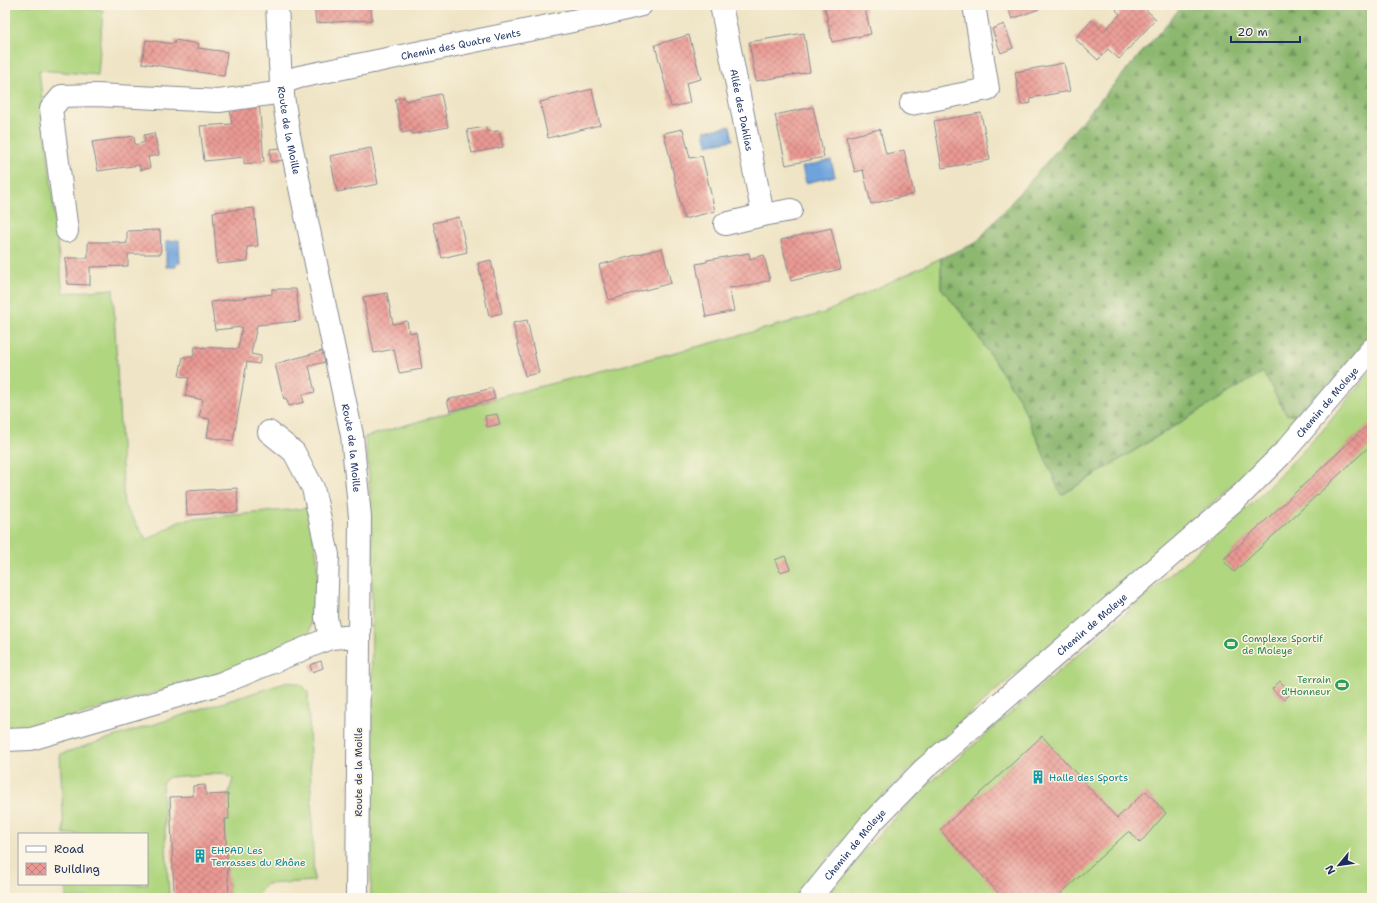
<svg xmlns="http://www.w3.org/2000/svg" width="1377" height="903" viewBox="0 0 1377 903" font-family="'Shantell Sans',sans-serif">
<defs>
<pattern id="forest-firs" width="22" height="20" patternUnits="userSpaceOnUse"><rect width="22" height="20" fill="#8cb76e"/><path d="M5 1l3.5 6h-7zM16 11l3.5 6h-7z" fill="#72955e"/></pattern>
<pattern id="building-cross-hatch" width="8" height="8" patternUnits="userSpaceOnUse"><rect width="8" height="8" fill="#ea9993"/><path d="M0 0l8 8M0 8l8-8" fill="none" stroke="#bd7d7b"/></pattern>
</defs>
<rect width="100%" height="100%" fill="#fcf5e5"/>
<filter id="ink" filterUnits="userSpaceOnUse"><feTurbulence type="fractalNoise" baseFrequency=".025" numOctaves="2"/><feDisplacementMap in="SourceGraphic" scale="8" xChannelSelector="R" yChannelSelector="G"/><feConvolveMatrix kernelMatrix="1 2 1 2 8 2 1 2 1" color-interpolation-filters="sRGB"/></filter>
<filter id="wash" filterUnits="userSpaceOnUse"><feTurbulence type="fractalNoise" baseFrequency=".012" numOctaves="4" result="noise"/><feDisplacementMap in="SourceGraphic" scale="16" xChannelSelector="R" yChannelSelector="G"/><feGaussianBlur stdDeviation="0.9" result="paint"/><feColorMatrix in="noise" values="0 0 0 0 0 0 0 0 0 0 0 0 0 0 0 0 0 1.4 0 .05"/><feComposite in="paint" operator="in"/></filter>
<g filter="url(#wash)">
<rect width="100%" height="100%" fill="#efe4c5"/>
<g fill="#b0d680" stroke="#66826f">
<polygon points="5,5 75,5 103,10 98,75 39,70 63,293 113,289 124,505 147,540 182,520 308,508 317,556 318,582 313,603 309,635 219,674 5,736"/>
<polygon points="941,258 941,288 968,321 1020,400 1062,495 1263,372 1286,414 1302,417 1236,482 1138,569 963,719 881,797 793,898 371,898 372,542 369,474 365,437 526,390 704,345 824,313"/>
<polygon points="1372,370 1372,898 825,898 856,859 925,787 1254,502 1323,430"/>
<path d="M 288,682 L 300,684 L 308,692 L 314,881 L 266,884 L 255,898 L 229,898 C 227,859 220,817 233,779 L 222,773 L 169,777 L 162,783 L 169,895 L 103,898 L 66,898 L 66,884 L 147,884 L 147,834 L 64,834 L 60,754 Z"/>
</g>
<polygon fill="url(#forest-firs)" stroke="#547366" points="1183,5 1372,5 1372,335 1365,344 1302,417 1286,414 1263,372 1061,495 1020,400 968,321 941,288 941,258 976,243"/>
<g fill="#6ea3db" stroke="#44699c">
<polygon points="730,126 733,140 707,145 704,131"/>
<polygon points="831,160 835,176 806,183 802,167"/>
<polygon points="179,240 180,263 176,263 176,267 166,267 166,241"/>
</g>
<g id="blocks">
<g fill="url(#building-cross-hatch)">
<polygon points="314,5 371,5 372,20 316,23"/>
<polygon points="824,5 864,5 871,34 832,42"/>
<polygon points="1007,5 1037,5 1039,9 1012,19"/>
<polygon points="1120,5 1141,5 1156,19 1119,59 1108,49 1098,60 1075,39 1092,20 1104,31 1120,14 1116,10"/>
<polygon points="1004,24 1013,48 1001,53 992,29"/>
<polygon points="804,33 810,72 756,81 749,42"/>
<polygon points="689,35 701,79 686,83 690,103 671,107 655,45"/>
<polygon points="146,40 174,44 175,40 199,44 198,48 227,52 224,76 142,63"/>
<polygon points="1064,63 1070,91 1030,98 1031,103 1021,105 1015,72"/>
<polygon points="592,89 600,125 548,138 540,102"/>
<polygon points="441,94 448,127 413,134 412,131 402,133 395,99 404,97 406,101"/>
<polygon points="259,102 264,162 244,164 244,157 204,161 200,126 232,124 230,109"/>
<polygon points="813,107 824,157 786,165 775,115"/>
<polygon points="981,113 990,160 942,168 934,121"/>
<polygon points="486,127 487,132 499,131 503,147 472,153 467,130"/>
<polygon points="683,129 690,158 702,156 715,211 684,219 664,133"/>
<polygon points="880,129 886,154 904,150 914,194 871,204 863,170 855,172 846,137"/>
<polygon points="154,133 159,155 148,157 150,168 140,170 139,165 98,171 92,142 134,136 135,145 145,142 144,135"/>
<polygon points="281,148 283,160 271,162 270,149"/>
<polygon points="371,148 378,184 337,192 330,156"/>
<polygon points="254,208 258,246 247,247 248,261 217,264 213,212"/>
<polygon points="459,217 467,252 442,258 433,223"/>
<polygon points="831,228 841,269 791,281 781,240"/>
<polygon points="160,230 161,254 128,254 128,266 90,267 90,285 68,284 65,258 88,258 88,242 120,242 120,244 127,243 127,231"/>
<polygon points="662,248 671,283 609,300 599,265"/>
<polygon points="749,253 750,259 764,255 770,280 747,286 729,288 734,311 706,317 696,264 707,262 707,260"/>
<polygon points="491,260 502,313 489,316 478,263"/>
<polygon points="272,289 296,289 300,321 257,325 251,354 261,356 259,364 247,362 233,441 207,437 210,419 199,417 203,400 185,396 189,378 179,376 183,357 193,357 195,347 238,349 242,327 215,330 211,302 272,294"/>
<polygon points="387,293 393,324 407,321 409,333 416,332 422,369 399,373 394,349 374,353 363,297"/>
<polygon points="527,320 539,373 525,376 513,323"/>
<polygon points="322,351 325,362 309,366 315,392 302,395 304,402 289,406 286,398 284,399 275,364"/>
<polygon points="492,388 495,399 450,411 447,400"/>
<polygon points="497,414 500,424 487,427 485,416"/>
<polygon points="1372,421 1372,444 1234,572 1223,560"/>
<polygon points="237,488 238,512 187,515 186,491"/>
<polygon points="785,556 790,569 780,572 775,560"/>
<polygon points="321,661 323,668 312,672 310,665"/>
<polygon points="1280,681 1291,693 1284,700 1272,689"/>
<polygon points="1042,736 1117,818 1146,791 1166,813 1140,843 1129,831 1056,898 1003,898 940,830"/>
<polygon points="205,785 206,795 228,794 229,819 225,819 229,898 126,898 126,897 174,894 170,797 193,796 193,786"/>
</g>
</g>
</g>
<g filter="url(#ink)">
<use href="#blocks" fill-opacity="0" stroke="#858a92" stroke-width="1"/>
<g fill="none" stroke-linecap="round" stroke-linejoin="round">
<g stroke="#858a92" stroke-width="24">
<g id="minor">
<path id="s1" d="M 277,5 L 281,83 L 289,135 L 352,435 L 360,517 L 357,898"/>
<path id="s2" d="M 721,5 L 763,215"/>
<path id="s3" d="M 281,83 L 299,77 L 597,16 L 641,5"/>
<polyline points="911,104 988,89 974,5"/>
<polyline points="725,224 763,215 791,210"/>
<polyline points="67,231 51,109 62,96 96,95 219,101 283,92"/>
<polyline points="269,432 294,452 313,488 328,555 326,617 330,638"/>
<polyline points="5,740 31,739 222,683 330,638 359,636"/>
<path id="s4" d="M 810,898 L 872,822 L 924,769 L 1242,494 L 1285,451 L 1372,349"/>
</g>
</g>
<use href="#minor" stroke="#fff" stroke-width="22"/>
</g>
</g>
<defs>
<g id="stadium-bare" transform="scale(1.08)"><path d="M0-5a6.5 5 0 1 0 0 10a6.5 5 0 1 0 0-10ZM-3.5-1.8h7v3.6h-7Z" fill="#2e9e5b" stroke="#fcf5e5" stroke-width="2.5" paint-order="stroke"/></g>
<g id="building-bare" transform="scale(1.08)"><path d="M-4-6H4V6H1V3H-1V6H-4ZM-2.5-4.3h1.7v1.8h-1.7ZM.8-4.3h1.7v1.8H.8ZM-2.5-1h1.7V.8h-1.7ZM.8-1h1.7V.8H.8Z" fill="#0f9aa8" stroke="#fcf5e5" stroke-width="2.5" paint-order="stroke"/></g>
</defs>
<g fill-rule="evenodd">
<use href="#stadium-bare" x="1231" y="644"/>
<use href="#stadium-bare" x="1342" y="685"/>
<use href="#building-bare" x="1038" y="777"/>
<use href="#building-bare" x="200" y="856"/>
</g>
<g text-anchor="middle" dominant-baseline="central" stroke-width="3" stroke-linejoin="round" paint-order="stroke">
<g font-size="10" fill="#1b2f5e" stroke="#fcf5e5">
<text stroke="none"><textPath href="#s3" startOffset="184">Chemin des Quatre Vents</textPath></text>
<text stroke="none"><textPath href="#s2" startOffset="107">Allée des Dahlias</textPath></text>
<text stroke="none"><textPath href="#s1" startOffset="126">Route de la Moille</textPath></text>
<text stroke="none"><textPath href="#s4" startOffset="718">Chemin de Moleye</textPath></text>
<text stroke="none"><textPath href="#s1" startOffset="450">Route de la Moille</textPath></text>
<text stroke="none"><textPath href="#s4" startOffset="394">Chemin de Moleye</textPath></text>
<text transform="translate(358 772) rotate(-90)">Route de la Moille</text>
<text stroke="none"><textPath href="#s4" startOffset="70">Chemin de Moleye</textPath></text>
</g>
<g font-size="10" fill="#27864d" stroke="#fcf5e5" text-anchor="start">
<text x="1242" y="638">Complexe Sportif<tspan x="1242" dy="12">de Moleye</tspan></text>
<text x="1331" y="679" text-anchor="end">Terrain<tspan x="1331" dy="12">d'Honneur</tspan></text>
</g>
<g font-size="10" fill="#0d838f" stroke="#fcf5e5" text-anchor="start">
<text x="1049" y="777">Halle des Sports</text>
<text x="211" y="850">EHPAD Les<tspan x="211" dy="12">Terrasses du Rhône</tspan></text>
</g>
</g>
<rect width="1377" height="903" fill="none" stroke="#fcf5e5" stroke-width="20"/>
<rect x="18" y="833" width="130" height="52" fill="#fcf5e5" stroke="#a2a6af"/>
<rect x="26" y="846" width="20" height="6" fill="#ffffff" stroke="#a2a6af"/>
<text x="54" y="853" font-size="12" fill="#1b2f5e">Road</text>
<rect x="26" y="863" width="20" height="12" fill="url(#building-cross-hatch)" stroke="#a2a6af"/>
<text x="54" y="873" font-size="12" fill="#1b2f5e">Building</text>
<g transform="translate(1339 865) rotate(241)" stroke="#fcf5e5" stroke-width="3" paint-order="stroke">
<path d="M0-3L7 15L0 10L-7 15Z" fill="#1b2f5e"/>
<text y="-6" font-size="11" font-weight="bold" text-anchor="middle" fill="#1b2f5e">N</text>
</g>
<path d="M1231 36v6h69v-6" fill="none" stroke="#1b2f5e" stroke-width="2"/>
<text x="1237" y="36" font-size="12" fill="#1b2f5e" stroke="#fcf5e5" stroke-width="3" paint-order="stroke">20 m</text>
</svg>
